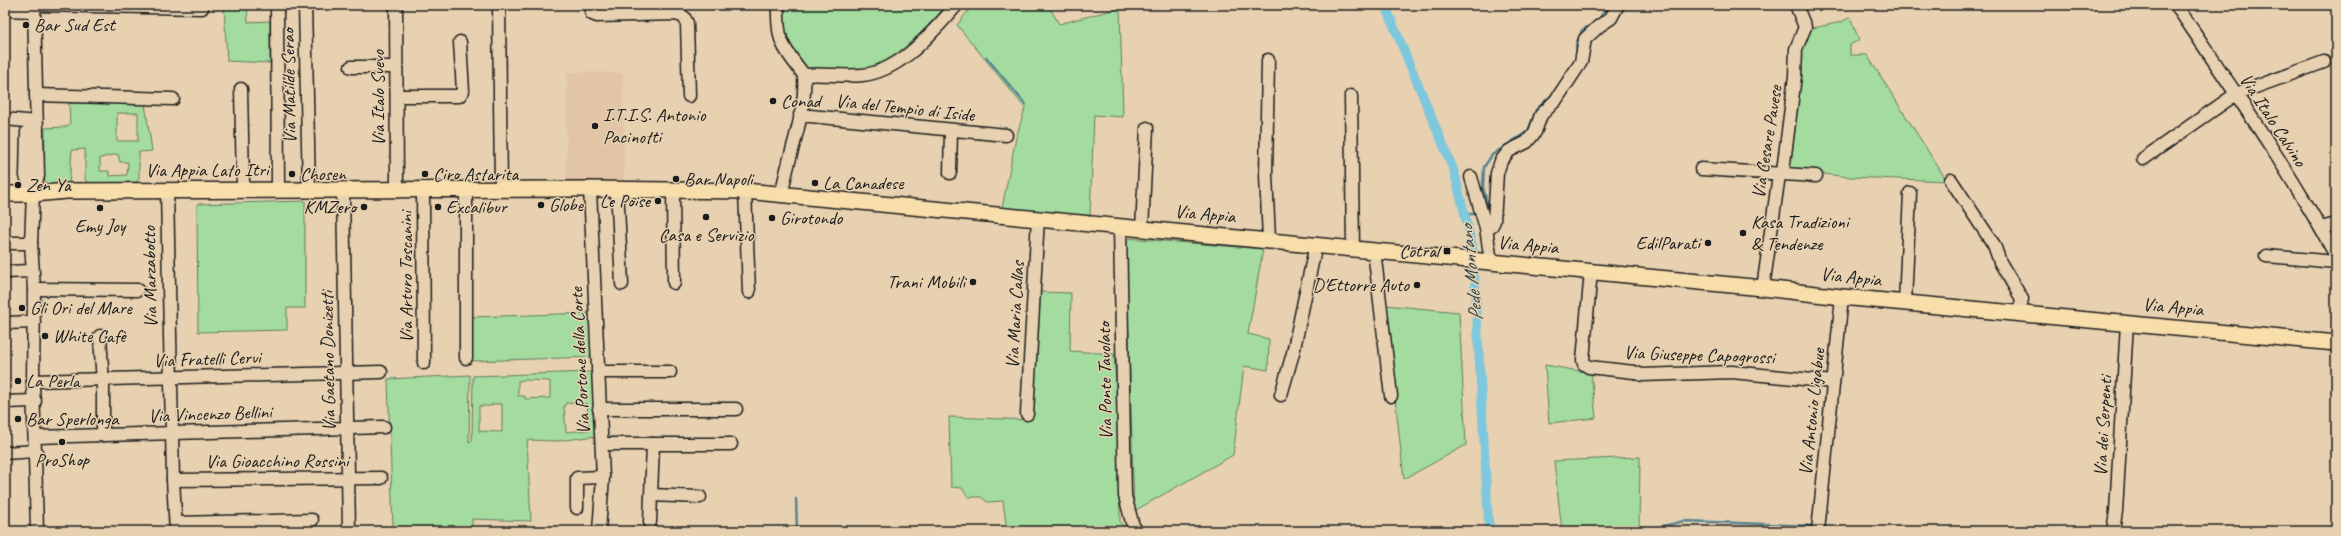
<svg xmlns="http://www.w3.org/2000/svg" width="2341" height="536" viewBox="0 0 2341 536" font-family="Caveat,sans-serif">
<rect width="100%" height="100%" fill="#e7d1b0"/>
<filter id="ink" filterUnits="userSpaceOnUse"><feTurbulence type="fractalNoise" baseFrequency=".025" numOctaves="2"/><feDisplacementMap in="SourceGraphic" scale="8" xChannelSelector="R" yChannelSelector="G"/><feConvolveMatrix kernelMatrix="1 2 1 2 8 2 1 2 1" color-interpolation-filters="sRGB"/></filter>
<g filter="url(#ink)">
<polygon fill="#e2c4a6" points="567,72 623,73 624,181 566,182"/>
<g fill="#a4dca0" stroke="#607c5e" fill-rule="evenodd">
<polygon points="224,5 247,5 248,22 270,21 270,63 227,61"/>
<path d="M 784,5 L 947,5 C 921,32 897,62 860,71 C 845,75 825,71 810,70 C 783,52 782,35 784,5 Z"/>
<polygon points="973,5 1048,5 1059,24 1120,8 1123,117 1094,115 1090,216 1002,208 1016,138 1025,108 957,25"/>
<polygon points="1850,17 1859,40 1850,45 1850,55 1867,55 1947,181 1850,177 1786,170 1799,48 1808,29 1842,22"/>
<path d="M 69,103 L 145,104 L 152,151 L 139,152 L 139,178 L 137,182 L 88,184 L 85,179 L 85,149 L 72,150 L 69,184 L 48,184 L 44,179 L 45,128 L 65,127 L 70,124 ZM 117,113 L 138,113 L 138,141 L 117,141 ZM 118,154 L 120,162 L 128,162 L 127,175 L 109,176 L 109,171 L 100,171 L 100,158 Z"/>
<polygon points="305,201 305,308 287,308 287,330 198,332 197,204"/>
<polygon points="1126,238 1263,249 1248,334 1269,339 1268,370 1244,366 1233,455 1134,511"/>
<polygon points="1039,292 1071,293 1070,351 1114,354 1119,424 1120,522 1127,531 1007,531 1003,501 987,502 981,497 968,497 962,488 951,487 949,417 1032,420"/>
<polygon points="1385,305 1459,312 1466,445 1404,479"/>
<polygon points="589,313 593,357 472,361 472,317"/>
<polygon points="1545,365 1591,373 1596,418 1549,423"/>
<path d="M 592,372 L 597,436 L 557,441 L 527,440 L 531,521 L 472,519 L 472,531 L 393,529 L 388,379 L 470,375 L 469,442 L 472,441 L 473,376 ZM 524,380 L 550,381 L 550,398 L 525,399 L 525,396 L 518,396 L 518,381 ZM 566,403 L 587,404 L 589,430 L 566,432 L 564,407 ZM 492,404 L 502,404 L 502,432 L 479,431 L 479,406 L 492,406 Z"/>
<polygon points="1640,457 1639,531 1562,531 1554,461"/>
</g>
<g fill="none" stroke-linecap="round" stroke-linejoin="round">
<g stroke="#578390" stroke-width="2.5">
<polyline points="1600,18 1608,5"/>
<polyline points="1577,53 1576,45 1582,30 1593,24"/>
<polyline points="986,57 1026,105"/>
<polyline points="1489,211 1483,187 1484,167 1492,155 1528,131 1536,110 1550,97 1563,79"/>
<polyline points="1465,214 1477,214"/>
<polyline points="796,499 797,531"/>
<polyline points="1643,531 1684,521 1815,526"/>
</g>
<polyline stroke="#7ec8de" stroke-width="9" points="1385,5 1454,171 1473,248 1489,531"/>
<g stroke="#1c1c1c" stroke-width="15">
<g id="minor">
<polyline points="34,5 38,176 33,194 31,243 34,289 33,381 37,531"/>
<polyline points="34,5 202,8"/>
<polyline points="277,5 278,190"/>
<polyline points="305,5 309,190"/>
<polyline points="396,5 397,191"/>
<polyline points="499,5 501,189"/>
<polyline points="591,5 592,14 597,16 676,14 684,17 687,23 689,96"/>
<path d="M 778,5 C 777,42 782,46 804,75"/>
<path d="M 2176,5 C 2231,87 2289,169 2336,256"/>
<polyline points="5,10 33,11"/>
<polyline points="1268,60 1266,175 1269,239"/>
<polyline points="351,67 396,67"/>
<path d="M 804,75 C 824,73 843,77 862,75 C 902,71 932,32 957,5"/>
<polyline points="241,89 243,182 242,190"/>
<polyline points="36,95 173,99"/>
<polyline points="397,96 459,96 463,91 460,42"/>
<polyline points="1351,96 1353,248"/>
<polyline points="800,115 1006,135"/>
<polyline points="5,119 36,122"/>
<polyline points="2143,159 2236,94 2324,62"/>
<polyline points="1701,169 1816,176"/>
<polyline points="950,173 951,131"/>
<polyline points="1471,177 1486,228"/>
<polyline points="1951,180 1994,245 2000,262 2022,299 2019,313"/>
<polyline points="466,189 466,358"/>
<polyline points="590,189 603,477 599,531"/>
<polyline points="617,189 622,284"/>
<polyline points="167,190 173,480 176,531"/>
<polyline points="343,190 349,531"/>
<polyline points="423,190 424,363"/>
<polyline points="673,190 674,283"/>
<polyline points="745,191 749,292"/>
<path d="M 782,193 C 788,154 807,115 804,75"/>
<polyline points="33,194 26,176 27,132 36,122"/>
<polyline points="1120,228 1125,496 1133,526 1137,531"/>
<polyline points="2321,228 2336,224"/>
<polyline points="1142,229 1147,128"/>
<polyline points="5,243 31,243"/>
<polyline points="1374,250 1391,396"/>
<polyline points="2266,256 2336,262"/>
<polyline points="1491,262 1486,228 1491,227 1494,221 1497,173 1501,161 1509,151 1527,142 1535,132 1541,115 1556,100 1581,62 1585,39 1599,26 1611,18 1618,5"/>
<polyline points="1591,271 1583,360 1584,364 1589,367 1634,372 1642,375 1732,372 1833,382"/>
<polyline points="5,272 32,271"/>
<polyline points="1763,288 1779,175 1783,171 1795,76 1796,49 1805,27 1796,5"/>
<polyline points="34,289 138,290"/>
<polyline points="1905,303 1910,193"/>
<polyline points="5,323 34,322"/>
<polyline points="100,336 103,384 103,435"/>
<polyline points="598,372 670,372"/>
<polyline points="33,381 381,372"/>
<polyline points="1281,395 1293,353 1316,244"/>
<polyline points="5,402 35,401"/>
<polyline points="599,409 736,409"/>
<polyline points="1027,414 1038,218"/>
<polyline points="36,437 384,427"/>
<polyline points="602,444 731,444"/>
<polyline points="5,453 36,451"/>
<polyline points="173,480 381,478"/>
<polyline points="651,495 700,497"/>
<polyline points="577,508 577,478 603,477"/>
<polyline points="650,522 653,444"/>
<polyline points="176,523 312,520"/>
<polyline points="1818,531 1842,297"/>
<polyline points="2113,531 2116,511 2127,323"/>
</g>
</g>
<g stroke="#1c1c1c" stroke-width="18">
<polyline id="major" points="5,194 33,194 67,191 590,189 745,191 1763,288 1842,297 2336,343"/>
</g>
<use href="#minor" stroke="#e7d1b0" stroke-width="12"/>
<use href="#major" stroke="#f8deab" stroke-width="15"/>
</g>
</g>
<g fill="#1c1c1c" stroke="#e7d1b0" stroke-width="1.5">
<circle cx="26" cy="25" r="4"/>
<circle cx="773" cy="101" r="4"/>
<circle cx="595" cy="126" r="4"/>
<circle cx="292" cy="174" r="4"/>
<circle cx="425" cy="174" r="4"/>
<circle cx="676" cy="179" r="4"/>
<circle cx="815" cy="183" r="4"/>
<circle cx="18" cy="185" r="4"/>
<circle cx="658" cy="201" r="4"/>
<circle cx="541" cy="205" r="4"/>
<circle cx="364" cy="207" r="4"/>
<circle cx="438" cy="207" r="4"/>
<circle cx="100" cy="208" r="4"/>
<circle cx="706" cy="217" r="4"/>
<circle cx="772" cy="218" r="4"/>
<circle cx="1743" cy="233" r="4"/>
<circle cx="1708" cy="243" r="4"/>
<rect x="1443" y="247" width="8" height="8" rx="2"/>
<circle cx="973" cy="282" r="4"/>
<circle cx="1417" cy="285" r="4"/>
<circle cx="22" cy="308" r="4"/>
<circle cx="45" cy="336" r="4"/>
<circle cx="18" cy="381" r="4"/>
<circle cx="18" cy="419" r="4"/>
<circle cx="62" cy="442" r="4"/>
</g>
<g text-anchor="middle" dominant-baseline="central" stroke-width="3" stroke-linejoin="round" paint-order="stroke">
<g font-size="19" fill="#1c1c1c" stroke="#e7d1b0" text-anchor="start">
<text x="34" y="25">Bar Sud Est</text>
<text x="781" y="101">Conad</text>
<text x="603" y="115">I.T.I.S. Antonio<tspan x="603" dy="22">Pacinotti</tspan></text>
<text x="300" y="174">Chosen</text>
<text x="433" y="174">Ciro Astarita</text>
<text x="684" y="179">Bar Napoli</text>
<text x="823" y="183">La Canadese</text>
<text x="26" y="185">Zen Ya</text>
<text x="650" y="201" text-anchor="end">Le Poise</text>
<text x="549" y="205">Globe</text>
<text x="356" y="207" text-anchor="end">KMZero</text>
<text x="446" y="207">Excalibur</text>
<text x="780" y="218">Girotondo</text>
<text x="1751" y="222">Kasa Tradizioni<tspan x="1751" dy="22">&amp; Tendenze</tspan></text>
<text x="100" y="226" text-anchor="middle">Emy Joy</text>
<text x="706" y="235" text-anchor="middle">Casa e Servizio</text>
<text x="1700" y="243" text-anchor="end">EdilParati</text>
<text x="1439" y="251" text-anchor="end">Cotral</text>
<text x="965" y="282" text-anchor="end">Trani Mobili</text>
<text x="1409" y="285" text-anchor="end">D'Ettorre Auto</text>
<text x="30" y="308">Gli Ori del Mare</text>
<text x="53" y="336">White Cafè</text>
<text x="26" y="381">La Perla</text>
<text x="26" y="419">Bar Sperlonga</text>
<text x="62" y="460" text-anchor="middle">ProShop</text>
</g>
<g font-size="19" fill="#1c1c1c" stroke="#e7d1b0">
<text transform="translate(289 86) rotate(-91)">Via Matilde Serao</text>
<text transform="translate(378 98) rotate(-90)">Via Italo Svevo</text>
<text transform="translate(905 108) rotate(6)">Via del Tempio di Iside</text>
<text transform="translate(2273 120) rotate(57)">Via Italo Calvino</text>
<text transform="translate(1767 142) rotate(-81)">Via Cesare Pavese</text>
<text x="207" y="170">Via Appia Lato Itri</text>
<text transform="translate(1205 214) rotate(5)">Via Appia</text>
<text transform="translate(1528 245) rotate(5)">Via Appia</text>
<text transform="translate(150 277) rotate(-91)">Via Marzabotto</text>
<text transform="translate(406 277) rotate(-90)">Via Arturo Toscanini</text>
<text transform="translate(1851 277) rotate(6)">Via Appia</text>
<text transform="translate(2173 307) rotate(5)">Via Appia</text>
<text transform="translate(1015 315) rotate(-87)">Via Maria Callas</text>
<text transform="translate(1699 355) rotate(2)">Via Giuseppe Capogrossi</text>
<text transform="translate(207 359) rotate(-2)">Via Fratelli Cervi</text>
<text transform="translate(328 361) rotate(-91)">Via Gaetano Donizetti</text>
<text transform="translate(580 361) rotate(-93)">Via Portone della Corte</text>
<text transform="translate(1105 381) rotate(-91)">Via Ponte Tavolato</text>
<text transform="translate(1812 412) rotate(-84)">Via Antonio Ligabue</text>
<text transform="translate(210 414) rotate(-2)">Via Vincenzo Bellini</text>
<text transform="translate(2103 426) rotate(-87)">Via dei Serpenti</text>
<text x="277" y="461">Via Gioacchino Rossini</text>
</g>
<g font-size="20" font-style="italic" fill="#34474c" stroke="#e7d1b0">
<text transform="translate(1471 273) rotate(-96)">Pede Montano</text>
</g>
</g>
<rect width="2341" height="536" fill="none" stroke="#e7d1b0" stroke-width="20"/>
<rect x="10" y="10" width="2321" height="516" fill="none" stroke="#1c1c1c" stroke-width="1.5" filter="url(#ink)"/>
</svg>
